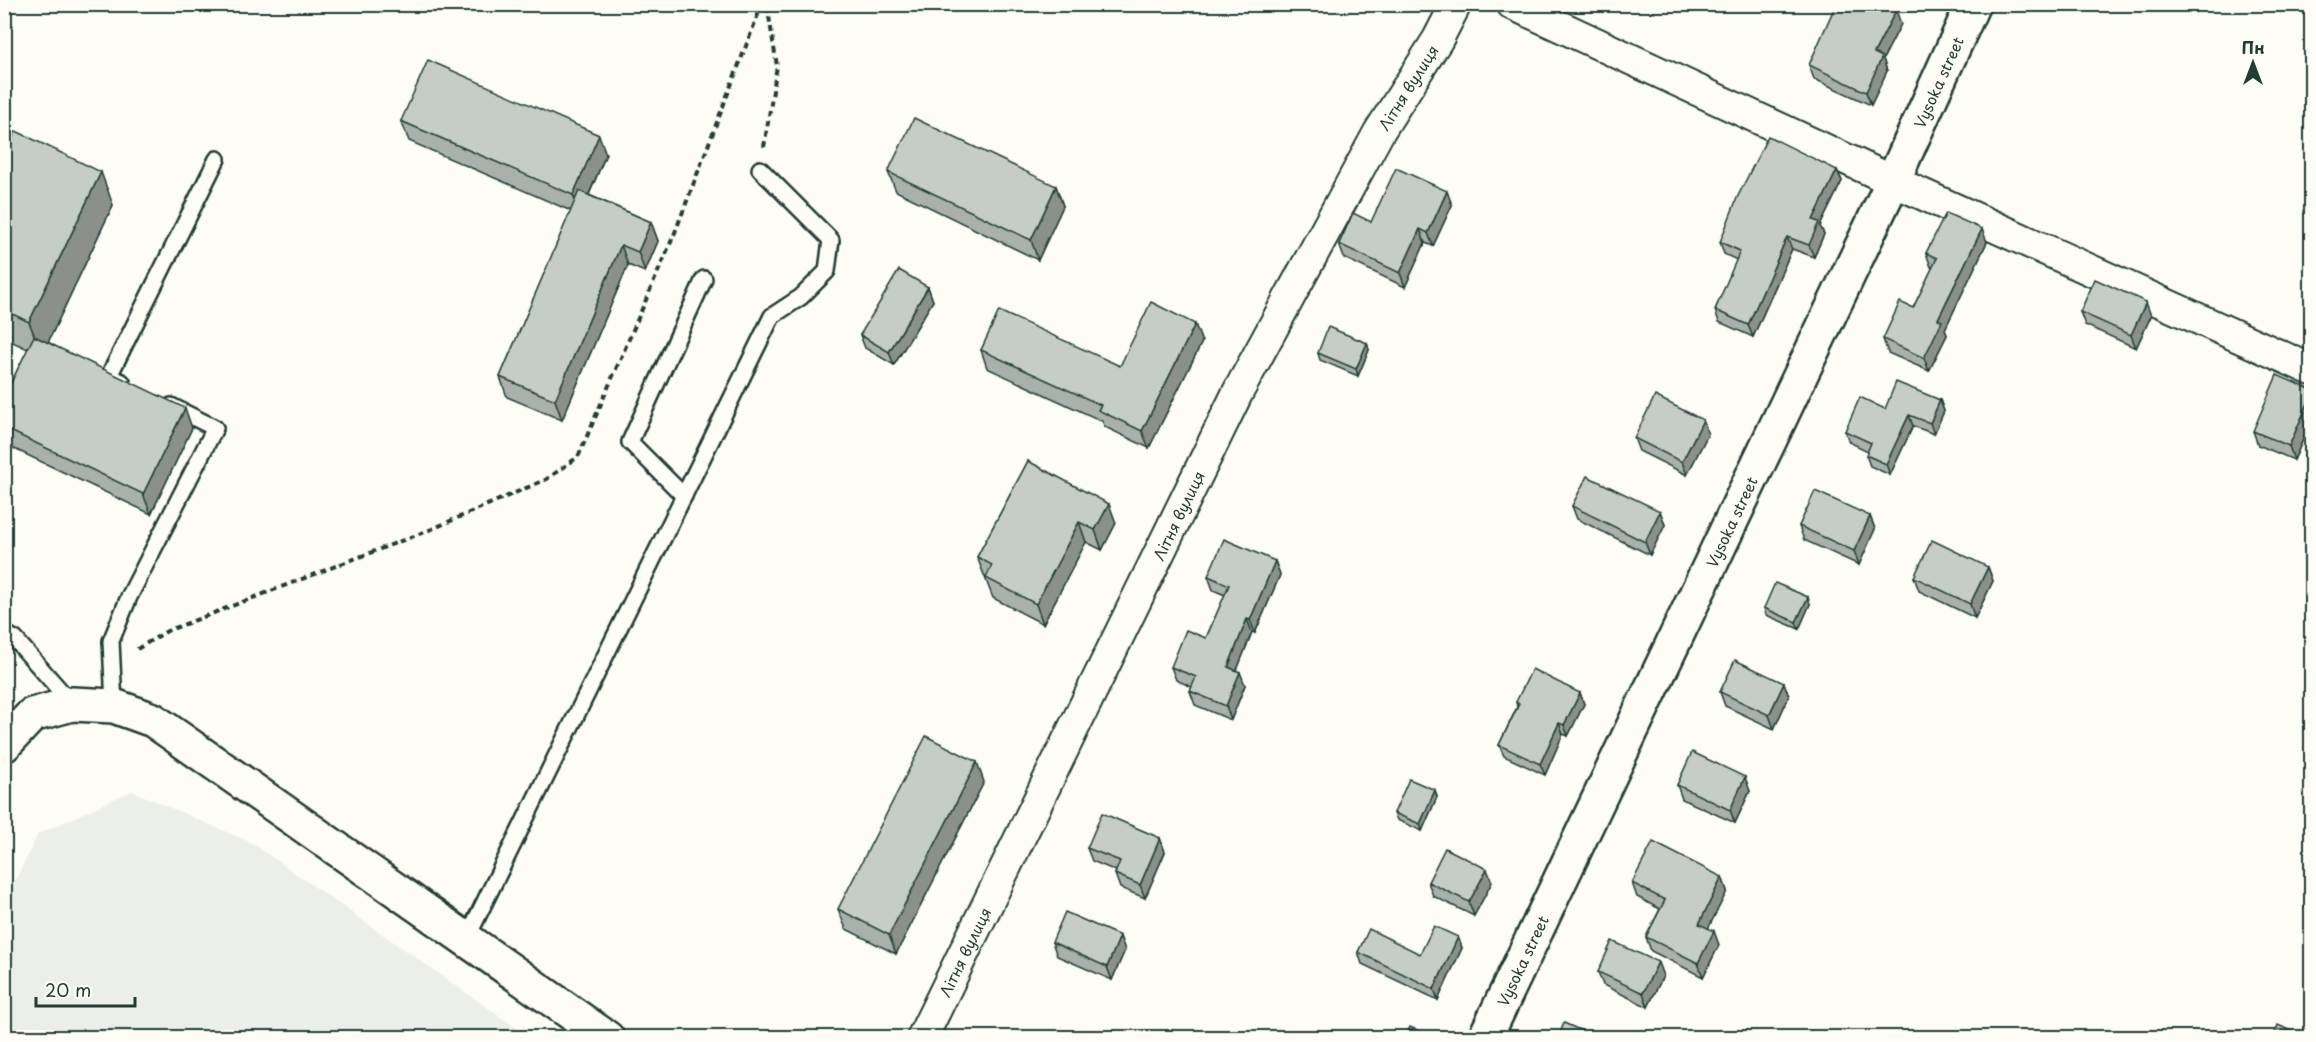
<svg xmlns="http://www.w3.org/2000/svg" width="2316" height="1042" viewBox="0 0 2316 1042" font-family="'Playpen Sans',sans-serif">
<rect width="100%" height="100%" fill="#fdfcf7"/>
<filter id="ink" filterUnits="userSpaceOnUse"><feTurbulence type="fractalNoise" baseFrequency=".0167" numOctaves="2"/><feDisplacementMap in="SourceGraphic" scale="12" xChannelSelector="R" yChannelSelector="G"/><feConvolveMatrix kernelMatrix="1 2 1 2 8 2 1 2 1" color-interpolation-filters="sRGB"/></filter>
<g filter="url(#ink)">
<polygon fill="#eceee9" points="132,791 252,843 529,1037 5,1037 5,902 38,834"/>
<g fill="none" stroke-linecap="round" stroke-linejoin="round">
<g stroke="#1f3d34" stroke-width="20">
<g id="lane">
<polyline points="122,382 109,376 217,159"/>
<polyline points="684,496 630,442 704,279"/>
<polyline points="4,633 15,639 72,704"/>
<polyline points="114,706 111,641 129,597 215,428 171,406"/>
<polyline points="467,938 772,316 801,297 827,271 831,240 760,169"/>
</g>
</g>
<g stroke="#1f3d34" stroke-width="34">
<g id="street">
<polyline points="1512,4 1893,181 2312,370"/>
<path id="s1" d="M 922,1038 L 1238,392 L 1379,132 L 1438,39 L 1456,4"/>
</g>
</g>
<g stroke="#1f3d34" stroke-width="38">
<g id="secondary">
<polyline points="4,745 32,715 72,704 114,706 153,720 607,1038"/>
<path id="s2" d="M 1485,1038 L 1893,181 L 1973,4"/>
</g>
</g>
<g stroke="#1f3d34" stroke-width="4" stroke-dasharray="6 4.5" stroke-linecap="butt">
<polyline points="764,147 777,66 767,4"/>
<polyline points="137,649 167,631 432,529 547,479 578,457 674,235 762,4"/>
</g>
<use href="#lane" stroke="#fdfcf7" stroke-width="15"/>
<use href="#street" stroke="#fdfcf7" stroke-width="30"/>
<use href="#secondary" stroke="#fdfcf7" stroke-width="33"/>
</g>
<g fill="#aab0ab" stroke="#1f3d34" stroke-width="1.5">
<polygon points="1846,9 1901,24 1883,59 1887,71 1871,105 1814,79 1809,65"/>
<polygon points="401,121 606,154 589,195 651,222 658,241 645,272 628,265 562,420 507,397 500,377 571,211 409,141"/>
<polygon points="4,155 113,205 48,342 192,428 151,514 4,444 4,397 28,349 4,338"/>
<polygon points="1837,170 1842,181 1820,226 1824,234 1814,257 1792,249 1753,337 1719,322 1715,310 1737,260 1724,254 1720,242"/>
<polygon points="888,172 1056,186 1063,206 1038,260 896,191"/>
<polygon points="1452,205 1433,246 1425,243 1405,287 1344,258 1339,244 1371,222"/>
<polygon points="1987,242 1945,329 1947,335 1929,371 1888,353 1883,339 1913,308 1933,267 1931,267 1926,253"/>
<polygon points="928,287 933,301 894,365 865,348 860,335"/>
<polygon points="2080,312 2151,316 2136,348 2085,325"/>
<polygon points="1202,342 1149,448 1105,427 1102,421 987,368 981,350 1120,366"/>
<polygon points="1367,343 1369,350 1358,376 1320,360 1318,353"/>
<polygon points="2312,390 2312,419 2294,460 2258,445 2253,431"/>
<polygon points="1940,400 1944,411 1934,434 1913,426 1890,475 1870,466 1866,455 1868,451 1849,442 1845,431 1885,409"/>
<polygon points="1708,434 1687,475 1639,451 1634,438"/>
<polygon points="1028,461 1116,523 1102,550 1086,542 1043,624 993,598 977,557"/>
<polygon points="1572,506 1660,511 1665,525 1650,555 1577,519"/>
<polygon points="1870,516 1875,529 1859,565 1804,540 1799,526"/>
<polygon points="1275,561 1280,575 1255,633 1252,632 1237,670 1245,685 1231,720 1195,705 1190,691 1192,687 1176,680 1171,667 1206,638 1225,595 1213,590 1208,576"/>
<polygon points="1988,567 1993,581 1975,618 1919,591 1914,577"/>
<polygon points="1810,604 1799,629 1766,615 1764,608"/>
<polygon points="1784,683 1789,696 1774,729 1725,706 1720,692"/>
<polygon points="1580,693 1584,704 1568,736 1563,734 1545,775 1504,756 1499,745 1517,707 1516,702"/>
<polygon points="984,782 896,954 846,929 838,909"/>
<polygon points="1677,785 1750,791 1735,823 1682,799"/>
<polygon points="1435,790 1437,797 1422,831 1397,820 1394,813"/>
<polygon points="1160,838 1165,852 1145,898 1120,888 1115,874 1116,871 1092,861 1087,848"/>
<polygon points="1722,877 1727,891 1708,928 1719,945 1703,977 1651,951 1646,937 1660,909 1637,897 1632,883"/>
<polygon points="1428,882 1492,882 1474,916 1433,896"/>
<polygon points="2312,892 2312,921 2310,920 2305,907"/>
<polygon points="1458,937 1462,948 1438,1000 1362,964 1358,952 1420,954"/>
<polygon points="1052,942 1125,950 1112,980 1057,956"/>
<polygon points="2312,960 2312,980 2307,969"/>
<polygon points="1598,972 1663,976 1648,1007 1603,985"/>
</g>
<g fill="#8b908b" stroke="#1f3d34" stroke-width="1.5">
<polygon points="1896,10 1901,24 1883,59 1887,71 1871,105 1866,92 1874,53"/>
<polygon points="599,135 606,154 580,215 573,195"/>
<polygon points="1837,170 1842,181 1820,226 1824,234 1814,257 1809,245 1813,220"/>
<polygon points="101,172 113,205 42,355 29,322"/>
<polygon points="1056,186 1063,206 1038,260 1031,240"/>
<polygon points="1447,191 1452,205 1433,246 1428,233"/>
<polygon points="651,222 658,241 645,272 638,252"/>
<polygon points="1420,229 1425,243 1405,287 1400,273"/>
<polygon points="1982,229 1987,242 1945,329 1947,335 1929,371 1924,358 1938,319"/>
<polygon points="1787,237 1792,249 1753,337 1748,325"/>
<polygon points="621,245 628,265 562,420 555,400"/>
<polygon points="928,287 933,301 894,365 889,352"/>
<polygon points="2146,302 2151,316 2136,348 2131,335"/>
<polygon points="1195,324 1202,342 1149,448 1142,431"/>
<polygon points="1367,343 1369,350 1358,376 1356,369"/>
<polygon points="2312,394 2312,419 2294,460 2289,446"/>
<polygon points="1940,400 1944,411 1934,434 1930,423"/>
<polygon points="185,408 192,428 151,514 143,494"/>
<polygon points="1909,415 1913,426 1890,475 1886,464"/>
<polygon points="1703,420 1708,434 1687,475 1682,462"/>
<polygon points="1109,504 1116,523 1102,550 1095,530"/>
<polygon points="1660,511 1665,525 1650,555 1645,542"/>
<polygon points="1870,516 1875,529 1859,565 1854,551"/>
<polygon points="1079,522 1086,542 1043,624 1036,604"/>
<polygon points="1275,561 1280,575 1255,633 1250,620"/>
<polygon points="1988,567 1993,581 1975,618 1970,604"/>
<polygon points="1808,597 1810,604 1799,629 1796,622"/>
<polygon points="1247,619 1252,632 1233,680 1228,667"/>
<polygon points="1240,672 1245,685 1231,720 1226,706"/>
<polygon points="1784,683 1789,696 1774,729 1769,715"/>
<polygon points="1580,693 1584,704 1568,736 1564,725"/>
<polygon points="1559,723 1563,734 1545,775 1540,764"/>
<polygon points="977,762 984,782 896,954 889,935"/>
<polygon points="1745,777 1750,791 1735,823 1730,810"/>
<polygon points="1435,790 1437,797 1422,831 1420,824"/>
<polygon points="1160,838 1165,852 1145,898 1140,885"/>
<polygon points="1487,869 1492,882 1474,916 1469,902"/>
<polygon points="1722,877 1727,891 1704,937 1699,924"/>
<polygon points="1714,931 1719,945 1703,977 1698,963"/>
<polygon points="1120,936 1125,950 1112,980 1107,967"/>
<polygon points="1458,937 1462,948 1438,1000 1434,989"/>
<polygon points="1658,962 1663,976 1648,1007 1643,993"/>
</g>
<g fill="#c6cdc7" stroke="#1f3d34" stroke-width="1.5">
<polygon points="1836,4 1846,9 1848,4 1885,4 1896,10 1874,53 1882,57 1866,92 1809,65"/>
<polygon points="428,60 599,135 573,195 401,121"/>
<polygon points="914,118 1056,186 1031,240 888,172"/>
<polygon points="16,131 101,172 29,322 4,310 4,155"/>
<polygon points="1768,136 1837,170 1813,220 1819,222 1809,245 1787,237 1748,325 1715,310 1740,251 1720,242 1737,198"/>
<polygon points="1396,168 1447,191 1428,233 1420,229 1400,273 1339,244 1353,213 1371,222"/>
<polygon points="579,191 651,222 638,252 621,245 555,400 500,377"/>
<polygon points="1946,213 1982,229 1938,319 1942,321 1924,358 1883,339 1900,302 1913,308 1937,258 1926,253"/>
<polygon points="899,270 928,287 889,352 860,335"/>
<polygon points="2095,279 2146,302 2131,335 2080,312"/>
<polygon points="1151,302 1195,324 1142,431 1098,410 1101,405 981,350 999,311 1120,366"/>
<polygon points="1328,327 1367,343 1356,369 1318,353"/>
<polygon points="34,336 185,408 143,494 4,428 4,397"/>
<polygon points="2277,375 2312,390 2312,394 2289,446 2253,431"/>
<polygon points="1896,382 1940,400 1930,423 1909,415 1886,464 1866,455 1871,443 1845,431 1860,397 1885,409"/>
<polygon points="1655,396 1703,420 1682,462 1634,438"/>
<polygon points="1028,461 1109,504 1095,530 1079,522 1036,604 986,578 992,565 977,557"/>
<polygon points="1587,476 1660,511 1645,542 1572,506"/>
<polygon points="1815,491 1870,516 1854,551 1799,526"/>
<polygon points="1224,539 1275,561 1250,620 1247,619 1228,667 1240,672 1226,706 1190,691 1196,677 1171,667 1186,630 1206,638 1229,585 1208,576"/>
<polygon points="1932,540 1988,567 1970,604 1914,577"/>
<polygon points="1775,583 1808,597 1796,622 1764,608"/>
<polygon points="1735,660 1784,683 1769,715 1720,692"/>
<polygon points="1532,669 1580,693 1564,725 1559,723 1540,764 1499,745 1519,704 1516,702"/>
<polygon points="926,736 977,762 889,935 838,909"/>
<polygon points="1692,752 1745,777 1730,810 1677,785"/>
<polygon points="1409,779 1435,790 1420,824 1394,813"/>
<polygon points="1102,813 1160,838 1140,885 1115,874 1120,861 1087,848"/>
<polygon points="1653,842 1722,877 1699,924 1714,931 1698,963 1646,937 1665,900 1632,883"/>
<polygon points="1445,848 1487,869 1469,902 1428,882"/>
<polygon points="2312,892 2312,910 2305,907"/>
<polygon points="1065,912 1120,936 1107,967 1052,942"/>
<polygon points="1434,926 1458,937 1434,989 1358,952 1369,929 1420,954"/>
<polygon points="1612,941 1658,962 1643,993 1598,972"/>
<polygon points="2312,960 2312,971 2307,969"/>
<polygon points="1564,1023 1598,1038 1558,1038"/>
<polygon points="2278,1025 2306,1038 2273,1038"/>
<polygon points="1410,1027 1435,1038 1405,1038"/>
</g>
</g>
<g text-anchor="middle" dominant-baseline="central" stroke-width="6" stroke-linejoin="round" paint-order="stroke">
<g font-size="15" fill="#1f3d34" stroke="#fdfcf7">
<text stroke="none"><textPath href="#s2" startOffset="1058">Vysoka street</textPath></text>
<text stroke="none"><textPath href="#s1" startOffset="1068">Літня вулиця</textPath></text>
<text stroke="none"><textPath href="#s1" startOffset="582">Літня вулиця</textPath></text>
<text stroke="none"><textPath href="#s2" startOffset="572">Vysoka street</textPath></text>
<text stroke="none"><textPath href="#s1" startOffset="96">Літня вулиця</textPath></text>
<text stroke="none"><textPath href="#s2" startOffset="86">Vysoka street</textPath></text>
</g>
</g>
<rect width="2316" height="1042" fill="none" stroke="#fdfcf7" stroke-width="24"/>
<rect x="12" y="12" width="2292" height="1018" fill="none" stroke="#1f3d34" stroke-width="2" filter="url(#ink)"/>
<g transform="translate(2253 63)" stroke="#fdfcf7" stroke-width="4.5" paint-order="stroke">
<path d="M0-4.5L10 22L0 15L-10 22Z" fill="#1f3d34"/>
<text y="-9" font-size="16" font-weight="bold" text-anchor="middle" fill="#1f3d34">Пн</text>
</g>
<path d="M36 997v9h99v-9" fill="none" stroke="#1f3d34" stroke-width="3"/>
<text x="45" y="997" font-size="18" fill="#1f3d34" stroke="#fdfcf7" stroke-width="4.5" paint-order="stroke">20 m</text>
</svg>
